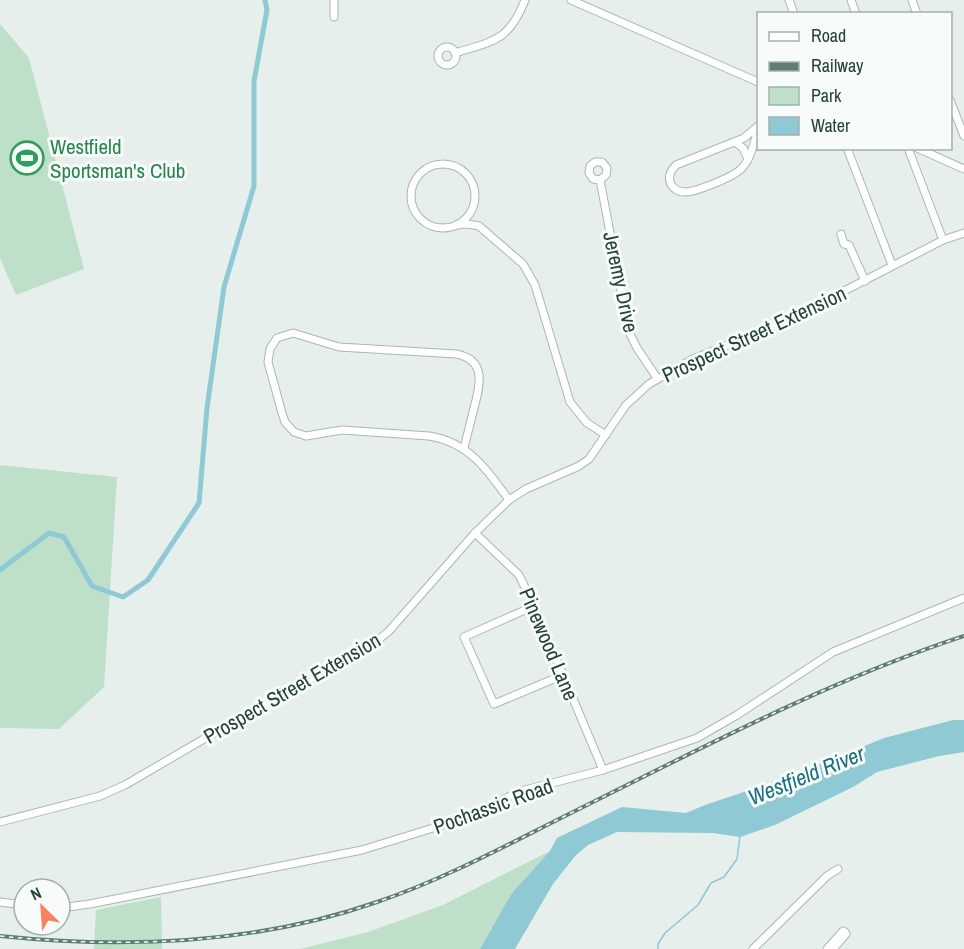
<svg xmlns="http://www.w3.org/2000/svg" width="964" height="949" viewBox="0 0 964 949" font-family="'Archivo Narrow',sans-serif">
<rect width="100%" height="100%" fill="#e6efeb"/>
<g fill="#bfe0c8">
<polygon points="0,24 29,58 84,269 16,295 0,258"/>
<polygon points="0,465 117,477 104,687 59,729 0,728"/>
<polygon points="550,851 511,894 480,949 300,949 368,932 443,905"/>
<polygon points="161,897 162,949 94,949 96,910"/>
</g>
<polygon fill="#8ec9d4" points="953,720 964,720 964,752 939,756 877,772 853,787 775,825 740,837 713,833 617,832 588,845 576,855 553,884 515,949 480,949 511,894 550,851 557,838 622,807 686,813 705,805 789,777 884,738"/>
<g fill="none" stroke-linecap="round" stroke-linejoin="round">
<polyline stroke="#8ec9d4" stroke-width="1.5" points="658,949 658,944 665,933 698,905 711,883 724,877 737,859 740,836"/>
<polyline stroke="#8ec9d4" stroke-width="5" points="0,570 49,533 64,537 92,586 123,597 148,580 199,503 207,408 224,287 254,186 254,81 267,10 265,0"/>
<g stroke="#a8b8b2" stroke-width="9">
<g id="minor">
<polyline points="334,0 334,17"/>
<polyline points="571,0 758,82"/>
<polyline points="789,0 794,14"/>
<polyline points="851,0 856,14"/>
<polyline points="912,0 917,14"/>
<circle cx="447" cy="56" r="9"/>
<path d="M 455,53 C 494,41 509,41 525,0"/>
<polyline points="950,100 964,136"/>
<path d="M 758,126 L 744,138 L 676,165 C 671,170 668,175 670,182 C 672,188 678,192 685,192 C 696,192 733,177 741,169 C 751,159 754,143 758,130"/>
<polyline points="735,142 743,148 748,159"/>
<polyline points="847,148 892,265"/>
<polyline points="908,148 943,240"/>
<polyline points="917,148 964,169"/>
<circle cx="443" cy="196" r="32"/>
<polyline points="600,180 606,175 607,168 602,162 595,162 590,166 589,173 593,179 600,180 629,332 637,348 657,378"/>
<polyline points="456,225 468,224 479,226 523,264 535,285 570,402 587,423 606,435"/>
<polyline points="841,234 844,244 849,245 865,281"/>
<path d="M 464,448 C 467,436 470,424 473,412 C 479,389 489,360 456,354 L 339,347 L 293,333 L 277,338 L 270,349 L 268,362 L 282,413 L 285,422 L 294,432 L 306,436 L 342,430 L 429,436 C 468,442 487,469 509,500"/>
<polyline points="475,533 519,575 534,606 603,770"/>
<polyline points="534,606 464,637 494,704 563,675"/>
<polyline points="0,822 100,796 125,785 233,722 367,649 389,631 475,533 509,500 526,489 579,466 589,459 626,405 649,384 693,359 780,324 943,240 964,233"/>
<polyline points="0,902 24,905"/>
<polyline points="60,908 90,904 362,850 459,820 521,791 603,770 697,738 737,715 833,652 964,598"/>
<polyline points="753,949 827,876 838,869"/>
<polyline points="827,949 843,931 845,932 846,934 833,949"/>
</g>
</g>
<use href="#minor" stroke="#fff" stroke-width="7"/>
<g stroke="#5f7d75" stroke-width="4">
<path id="rail" d="M 0,936 C 126,949 257,944 377,902 C 442,880 503,847 565,816 C 696,751 825,682 964,636"/>
</g>
<use href="#rail" stroke="#f7fbf9" stroke-width="1.5" stroke-dasharray="4.5" stroke-linecap="butt"/>
</g>
<defs>
<g id="stadium-ring" transform="scale(1.725)"><circle r="9.5" fill="#f7fbf9" stroke="#2e9e5b" stroke-width="1.5"/><path d="M0-5a6.5 5 0 1 0 0 10a6.5 5 0 1 0 0-10ZM-3.5-1.8h7v3.6h-7Z" fill="#2e9e5b"/></g>
</defs>
<g fill-rule="evenodd">
<use href="#stadium-ring" x="27" y="158"/>
</g>
<g text-anchor="middle" dominant-baseline="central" stroke-width="6" stroke-linejoin="round" paint-order="stroke">
<g font-size="21" fill="#27864d" stroke="#f7fbf9" text-anchor="start">
<text x="50" y="146">Westfield<tspan x="50" dy="24">Sportsman's Club</tspan></text>
</g>
<g font-size="21" fill="#24423a" stroke="#f7fbf9">
<text transform="translate(621 282) rotate(78)">Jeremy Drive</text>
<text transform="translate(754 334) rotate(-25)">Prospect Street Extension</text>
<text transform="translate(549 644) rotate(67)">Pinewood Lane</text>
<text transform="translate(292 688) rotate(-30)">Prospect Street Extension</text>
<text transform="translate(493 806) rotate(-20)">Pochassic Road</text>
</g>
<g font-size="22" font-style="italic" fill="#1c6f80" stroke="#f7fbf9">
<text transform="translate(806 775) rotate(-22)">Westfield River</text>
</g>
</g>
<rect x="757" y="12" width="195" height="138" fill="#f7fbf9" stroke="#a3b1ad" stroke-width="1.5"/>
<rect x="769" y="32" width="30" height="9" fill="#ffffff" stroke="#a3b1ad" stroke-width="1.5"/>
<text x="811" y="42" font-size="18" fill="#24423a">Road</text>
<rect x="769" y="62" width="30" height="9" fill="#5f7d75" stroke="#a3b1ad" stroke-width="1.5"/>
<text x="811" y="72" font-size="18" fill="#24423a">Railway</text>
<rect x="769" y="87" width="30" height="18" fill="#bfe0c8" stroke="#a3b1ad" stroke-width="1.5"/>
<text x="811" y="102" font-size="18" fill="#24423a">Park</text>
<rect x="769" y="117" width="30" height="18" fill="#8ec9d4" stroke="#a3b1ad" stroke-width="1.5"/>
<text x="811" y="132" font-size="18" fill="#24423a">Water</text>
<g transform="translate(42 907) rotate(335)"><circle r="28" fill="#f7fbf9" stroke="#a3b1ad" stroke-width="1.5"/>
<path d="M0-4.5L10 22L0 15L-10 22Z" fill="#f4845f"/>
<text y="-9" font-size="16" font-weight="bold" text-anchor="middle" fill="#24423a">N</text>
</g>
</svg>
